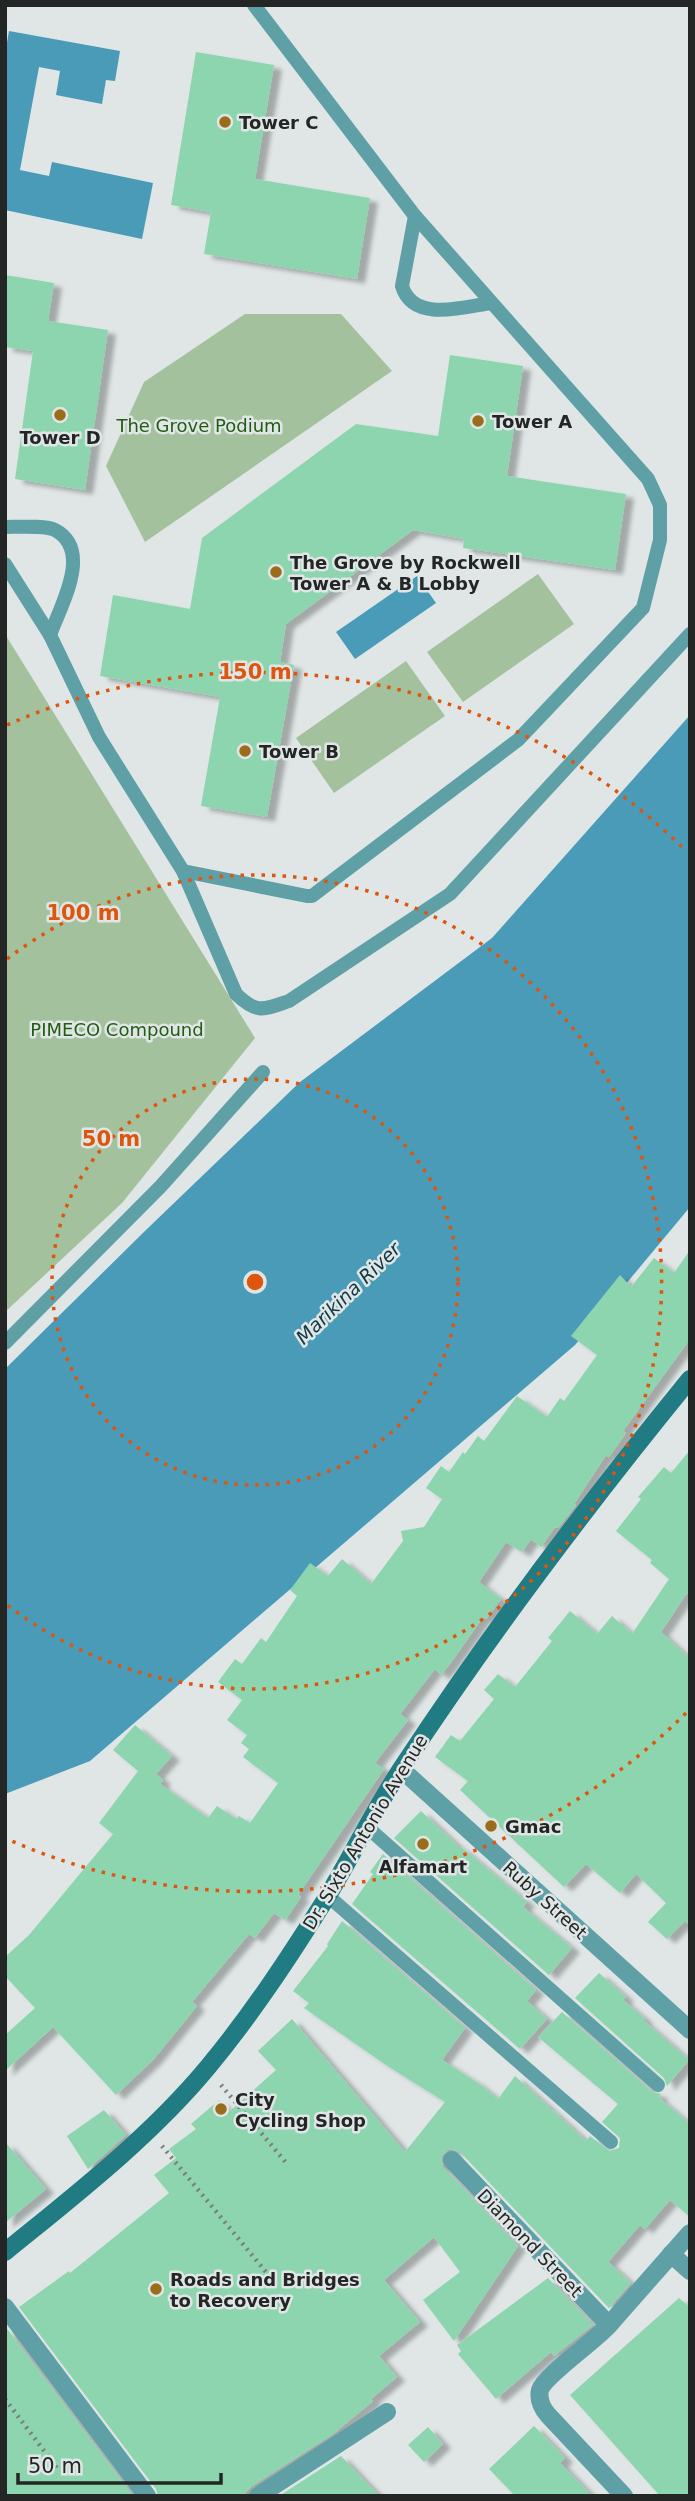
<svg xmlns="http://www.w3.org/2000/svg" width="695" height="2501" viewBox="0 0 695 2501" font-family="'DejaVu Sans',sans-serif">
<defs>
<filter id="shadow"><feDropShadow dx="8" dy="4.5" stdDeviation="2" flood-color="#0004"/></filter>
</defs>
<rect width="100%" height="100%" fill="#dfe6e5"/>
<g fill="#a4c19e">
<polygon points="245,314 341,314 392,371 145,542 106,466 144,382"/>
<polygon points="538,574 574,624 463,702 427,652"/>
<polygon points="5,634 255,1038 122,1203 5,1312"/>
<polygon points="406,661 445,716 334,793 296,738"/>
</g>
<g fill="#499bb8">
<polygon points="9,31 120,51 115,81 106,80 102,104 56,95 60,71 39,67 20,170 49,176 52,162 153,183 142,239 5,210 5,54"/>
<polygon points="417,576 436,603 355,659 336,632"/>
<polygon points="690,715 690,1207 575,1345 90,1761 5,1794 5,1369 147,1229 300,1082 492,938"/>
</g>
<g fill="#8cd5af" filter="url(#shadow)">
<polygon points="196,52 274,65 255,179 370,198 357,279 204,254 211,212 171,205"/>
<polygon points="5,275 54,283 48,321 108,330 85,490 15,479 33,351 5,347"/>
<polygon points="450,355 523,366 507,476 626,494 615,570 463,548 464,539 413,530 286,624 280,662 294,665 267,817 201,806 220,697 100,676 113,595 190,609 202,538 356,424 438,436"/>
<polygon points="690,1250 690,1339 623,1431 626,1433 609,1457 606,1455 574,1504 576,1505 558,1528 555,1527 541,1547 531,1539 522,1552 506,1542 479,1582 501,1599 486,1619 483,1617 450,1664 441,1675 435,1669 400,1714 408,1720 375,1763 384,1769 298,1895 301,1897 285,1920 274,1913 255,1938 249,1934 192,2002 197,2006 153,2060 116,2095 53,2027 5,2071 5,2035 35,2008 5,1976 5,1957 29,1935 113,1834 99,1823 138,1771 113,1750 135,1725 172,1756 156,1774 163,1780 160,1784 208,1818 217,1806 236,1819 239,1816 250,1823 278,1783 243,1757 249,1749 241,1743 247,1735 227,1720 242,1700 218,1682 235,1659 242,1664 261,1638 266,1642 297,1596 290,1590 310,1563 328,1576 342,1559 371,1584 403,1541 401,1531 424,1527 442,1499 426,1488 441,1466 449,1472 463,1452 465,1454 478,1436 484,1441 517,1396 547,1417 560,1398 564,1401 597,1355 571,1336 620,1275 631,1287 654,1258 674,1273"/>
<polygon points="690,1450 690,1596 687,1593 661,1632 690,1659 690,1925 685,1921 667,1939 648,1922 666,1903 636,1874 620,1893 586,1864 564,1887 460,1790 468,1781 435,1757 451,1735 460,1741 494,1699 484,1690 498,1674 515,1687 552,1641 548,1638 570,1611 597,1634 612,1616 632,1634 669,1579 650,1563 652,1560 616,1531 641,1499 638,1497 664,1467 671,1473"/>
<polygon points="421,1811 460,1848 461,1847 527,1902 523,1907 572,1948 549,1975 394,1838"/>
<polygon points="383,1854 536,1990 527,2001 547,2019 520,2049 352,1904 373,1874 370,1872"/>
<polygon points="342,1921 465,2028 442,2060 478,2083 498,2099 515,2076 586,2141 590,2136 609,2151 619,2148 620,2138 602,2122 618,2104 538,2037 562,2012 652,2092 661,2094 658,2097 690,2124 690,2217 670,2200 645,2229 640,2225 608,2262 631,2283 609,2308 460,2152 449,2149 441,2157 443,2167 518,2246 454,2341 423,2300 460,2272 434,2237 384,2280 420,2322 379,2356 397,2377 371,2399 373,2401 333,2434 252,2486 242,2496 158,2496 156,2489 19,2307 69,2271 70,2273 169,2193 154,2175 176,2158 169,2149 196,2129 191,2124 219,2100 229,2112 276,2070 258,2051 292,2019 405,2152 445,2102 386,2065 304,2008 309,2003 293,1991 328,1946 327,1944"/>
<polygon points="599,1973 626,1997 623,2000 645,2019 643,2020 689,2060 667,2086 664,2078 575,1998"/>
<polygon points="104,2110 126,2135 88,2169 67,2136"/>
<polygon points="5,2142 46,2189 5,2223"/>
<polygon points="548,2278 593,2325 554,2356 551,2352 496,2399 458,2354 461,2351 457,2345"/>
<polygon points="679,2298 690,2307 690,2496 660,2496 570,2395"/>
<polygon points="5,2326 133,2496 5,2496"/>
<polygon points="534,2426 565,2458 560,2463 592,2496 515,2496 489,2469"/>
<polygon points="428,2427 443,2444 424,2462 408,2445"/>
<polygon points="341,2456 379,2496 284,2496 282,2494"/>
</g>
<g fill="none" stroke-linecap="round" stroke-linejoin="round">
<g stroke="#797e7d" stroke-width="4.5" stroke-dasharray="2 5" stroke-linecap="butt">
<polyline points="221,2085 288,2165"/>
<polyline points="162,2146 266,2272"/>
<polyline points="5,2399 57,2468"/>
</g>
<g stroke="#5ea0a6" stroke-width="14">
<path d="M 415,216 L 402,286 C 413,323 464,307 491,303"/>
<path d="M 5,527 C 17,527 46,525 55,530 C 93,550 61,605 50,635"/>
<polyline points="5,564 50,635 99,737 183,871 307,896 312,896 518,740 643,608 660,540 660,505 648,479 415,216 254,5"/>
<path d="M 183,871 L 236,994 C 257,1014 263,1010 289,1001 L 450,894 L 690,634"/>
<polyline points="5,1343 161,1186 263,1072"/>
<polyline points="367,1827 658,2085"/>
<polyline points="328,1896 611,2142"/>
</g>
<g stroke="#5ea0a6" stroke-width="18">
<polyline points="401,1769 690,2030"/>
<polyline points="452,2160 609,2325 690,2233"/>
<polyline points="671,2254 690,2271"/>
<polyline points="5,2307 147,2496"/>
<path d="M 609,2325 C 595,2341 544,2376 540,2390 C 538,2399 542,2408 548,2415 L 624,2496"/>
<polyline points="258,2496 387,2412"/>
</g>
<path stroke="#207b82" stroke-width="18" d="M 5,2252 C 75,2195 150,2137 208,2067 C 252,2014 290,1956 327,1897 C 353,1854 375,1808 403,1766 C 491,1632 588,1504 690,1379"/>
</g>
<g fill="none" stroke="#de560d" stroke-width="3.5" stroke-dasharray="3.5 7">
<circle cx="255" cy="1282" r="203"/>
<path d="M7 959A407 407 0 1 1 7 1605"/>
<path d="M686 1713A610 610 0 0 1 7 1839M7 725A610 610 0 0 1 686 851"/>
</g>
<g fill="#9a6d1c" stroke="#dfe6e5" stroke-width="2.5">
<circle cx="225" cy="122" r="7"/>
<circle cx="60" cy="415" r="7"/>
<circle cx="478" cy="421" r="7"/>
<circle cx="276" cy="572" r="7"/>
<circle cx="245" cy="751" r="7"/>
<circle cx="491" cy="1826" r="7"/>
<circle cx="423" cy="1844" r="7"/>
<circle cx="221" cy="2109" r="7"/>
<circle cx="156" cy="2289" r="7"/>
</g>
<g text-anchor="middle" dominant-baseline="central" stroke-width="5" stroke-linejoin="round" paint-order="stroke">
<g font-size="18" font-weight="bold" fill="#232625" stroke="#dfe6e5" text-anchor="start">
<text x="239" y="122">Tower C</text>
<text x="492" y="421">Tower A</text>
<text x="60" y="437" text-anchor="middle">Tower D</text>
<text x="290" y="562">The Grove by Rockwell<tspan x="290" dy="21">Tower A &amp; B Lobby</tspan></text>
<text x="259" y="751">Tower B</text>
<text x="505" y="1826">Gmac</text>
<text x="423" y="1866" text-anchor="middle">Alfamart</text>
<text x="235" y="2099">City<tspan x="235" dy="21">Cycling Shop</tspan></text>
<text x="170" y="2279">Roads and Bridges<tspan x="170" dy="21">to Recovery</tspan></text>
</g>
<g font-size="18" fill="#215c13" stroke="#dfe6e5">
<text x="199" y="425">The Grove Podium</text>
<text x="117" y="1029">PIMECO Compound</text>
</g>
<g font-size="18" fill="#232625" stroke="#dfe6e5">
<text transform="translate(365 1832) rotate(-59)">Dr. Sixto Antonio Avenue</text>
<text transform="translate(545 1900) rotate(42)">Ruby Street</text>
<text transform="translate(530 2243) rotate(46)">Diamond Street</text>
</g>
<g font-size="19" font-style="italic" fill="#113744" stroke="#dfe6e5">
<text transform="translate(348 1293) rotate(-44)">Marikina River</text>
</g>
</g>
<circle cx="255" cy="1282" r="10" fill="#de560d" stroke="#dfe6e5" stroke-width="3.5"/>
<g font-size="21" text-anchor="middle" font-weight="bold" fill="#de560d" stroke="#dfe6e5" stroke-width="5" stroke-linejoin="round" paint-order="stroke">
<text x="255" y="679">150 m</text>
<text x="83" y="920">100 m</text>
<text x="111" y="1146">50 m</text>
</g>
<rect width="695" height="2501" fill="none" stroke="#232625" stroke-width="14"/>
<path d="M18 2473v10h203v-10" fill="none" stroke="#232625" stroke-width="3.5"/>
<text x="28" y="2473" font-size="21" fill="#232625" stroke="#dfe6e5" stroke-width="5" paint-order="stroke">50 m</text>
</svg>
